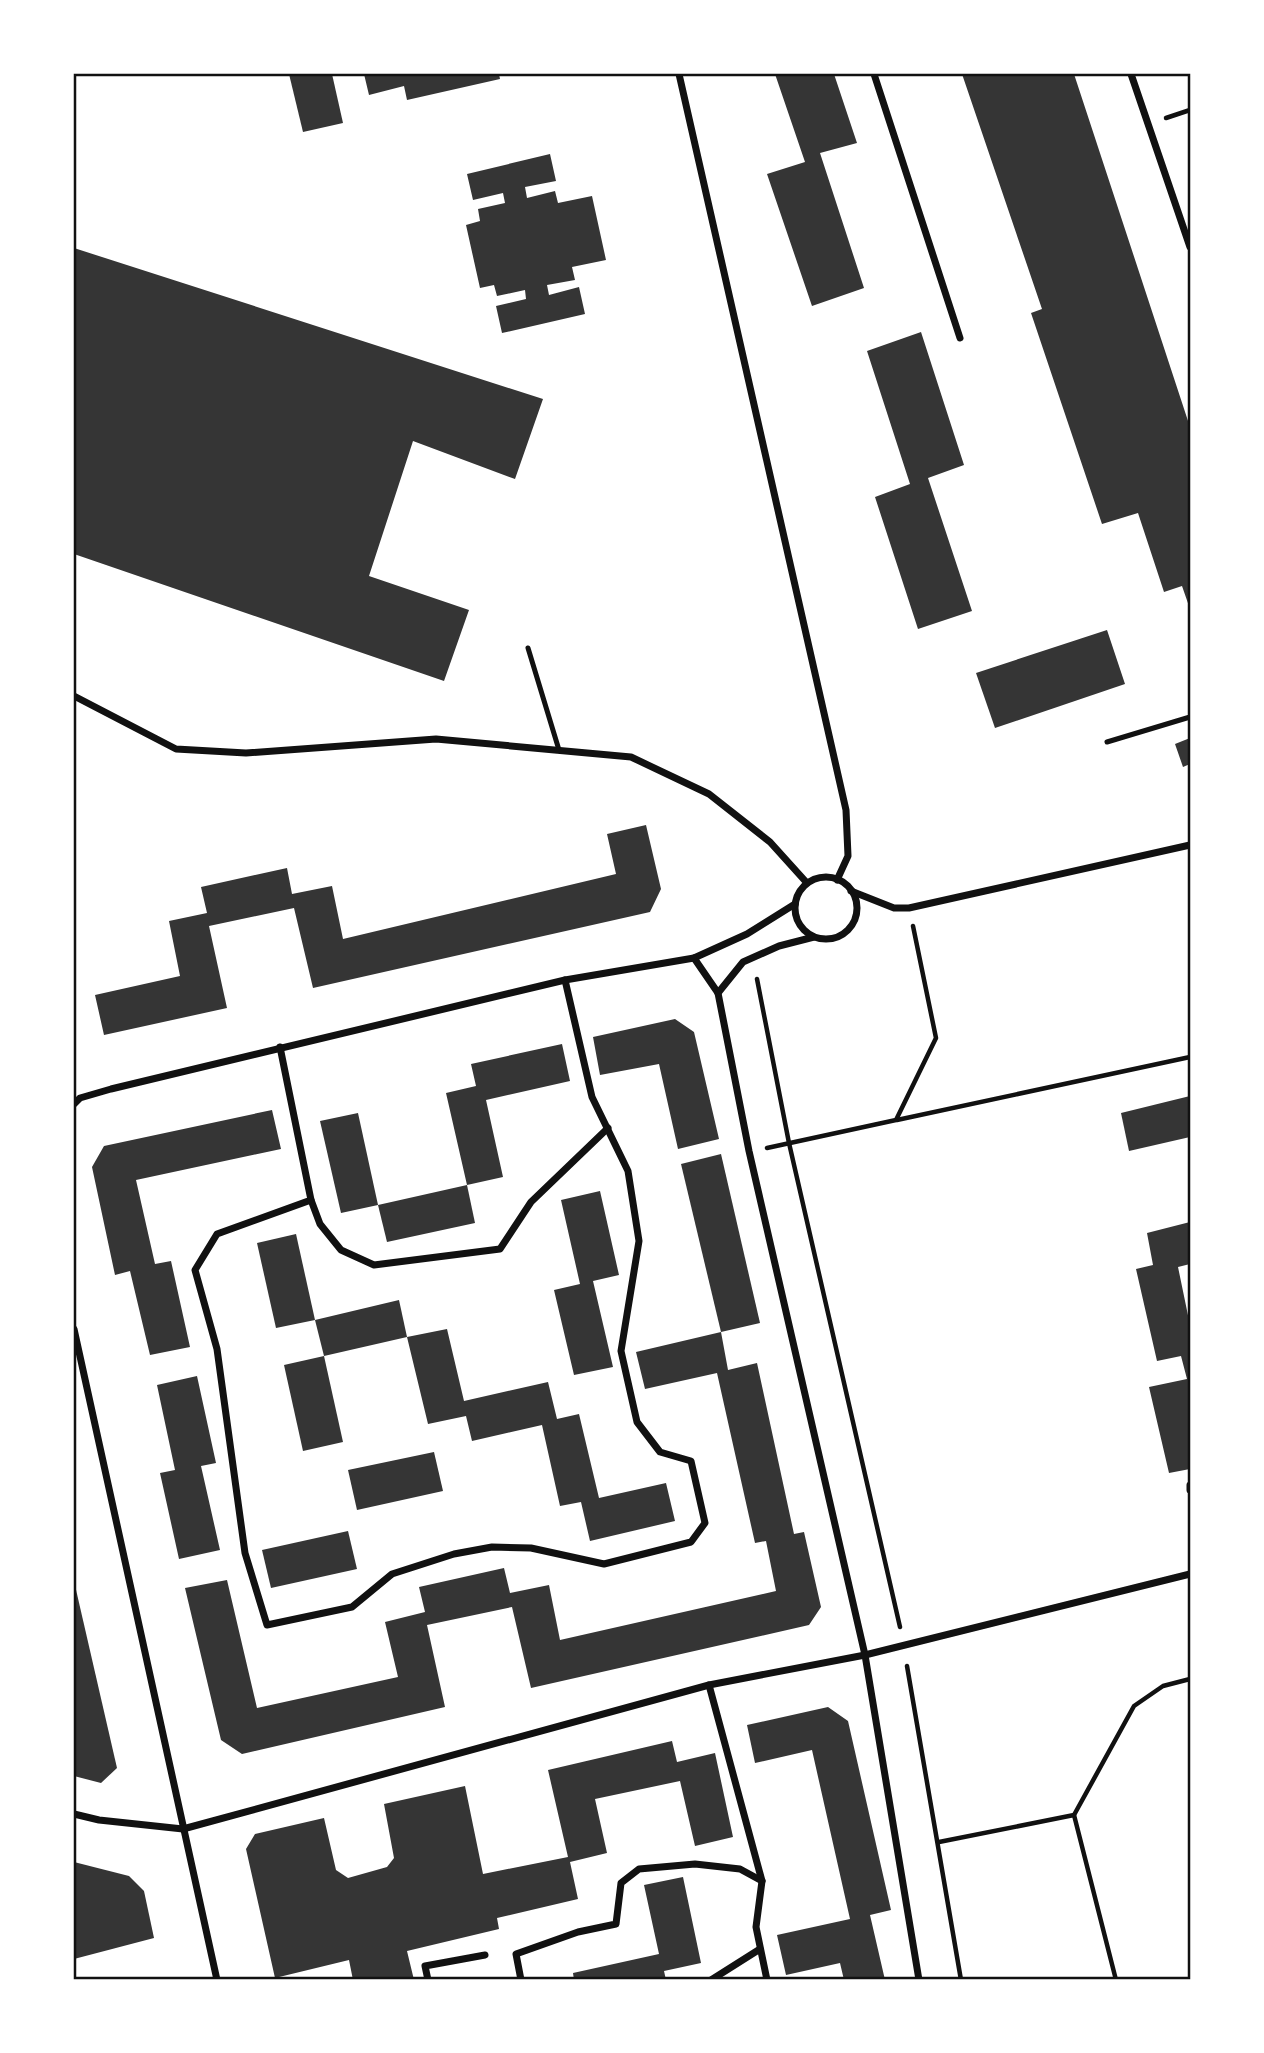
<svg xmlns="http://www.w3.org/2000/svg" width="1264" height="2053" viewBox="0 0 1264 2053" font-family="Jost,sans-serif">
<rect width="100%" height="100%" fill="#fff"/>
<g fill="#353535">
<polygon points="289,74 332,74 343,123 303,132"/>
<polygon points="364,74 499,74 500,79 407,100 404,86 369,95"/>
<polygon points="775,74 834,74 857,143 820,153 864,288 812,306 767,174 805,162"/>
<polygon points="962,74 1074,74 1190,427 1190,609 1182,586 1164,592 1138,513 1102,524 1031,313 1042,309"/>
<polygon points="550,154 556,181 525,187 527,198 555,191 558,203 592,196 606,260 572,267 575,280 547,285 549,295 579,287 585,314 502,333 496,306 526,299 525,290 497,296 494,285 480,288 466,225 480,221 478,209 505,203 503,193 473,200 467,174"/>
<polygon points="74,248 543,399 515,479 413,441 369,576 469,610 444,681 74,554"/>
<polygon points="921,332 964,465 928,478 972,611 918,629 875,497 910,484 867,351"/>
<polygon points="1107,630 1125,684 995,728 976,673"/>
<polygon points="1190,738 1190,764 1183,767 1175,744"/>
<polygon points="646,825 661,889 650,912 313,988 294,908 209,926 227,1008 104,1035 95,995 180,976 169,921 207,913 201,887 287,868 292,894 332,886 343,939 616,874 607,834"/>
<polygon points="675,1019 694,1032 719,1139 678,1149 659,1064 600,1075 593,1037"/>
<polygon points="562,1044 570,1081 486,1100 503,1177 467,1185 446,1093 476,1086 471,1064"/>
<polygon points="1190,1096 1190,1137 1129,1151 1121,1113"/>
<polygon points="272,1110 281,1149 136,1180 155,1264 171,1261 190,1347 150,1355 130,1271 115,1275 92,1167 104,1146"/>
<polygon points="358,1113 378,1205 341,1213 320,1121"/>
<polygon points="721,1154 760,1323 721,1332 681,1164"/>
<polygon points="467,1185 475,1223 387,1242 378,1205"/>
<polygon points="600,1191 619,1275 593,1281 613,1367 574,1375 554,1290 580,1284 561,1200"/>
<polygon points="1190,1222 1190,1264 1178,1267 1190,1325 1190,1469 1169,1473 1149,1387 1187,1379 1181,1356 1157,1361 1136,1269 1153,1265 1147,1233"/>
<polygon points="296,1234 315,1320 276,1328 257,1243"/>
<polygon points="399,1300 407,1337 324,1356 315,1320"/>
<polygon points="447,1329 464,1401 548,1382 557,1419 579,1414 599,1498 666,1483 675,1521 590,1541 581,1502 560,1506 542,1425 472,1441 466,1416 428,1424 407,1337"/>
<polygon points="721,1332 728,1370 757,1363 794,1534 804,1532 821,1607 809,1625 531,1688 512,1607 427,1625 445,1707 242,1754 221,1740 185,1588 227,1580 257,1708 398,1677 385,1622 425,1612 419,1587 504,1568 510,1593 549,1585 560,1640 776,1591 766,1541 755,1543 717,1373 645,1389 636,1352"/>
<polygon points="324,1356 343,1442 303,1451 284,1365"/>
<polygon points="197,1376 216,1463 201,1466 220,1550 179,1559 160,1473 175,1470 157,1385"/>
<polygon points="434,1452 443,1491 357,1510 348,1470"/>
<polygon points="348,1531 357,1569 271,1588 262,1550"/>
<polygon points="74,1581 117,1768 101,1783 74,1776"/>
<polygon points="828,1707 848,1721 891,1910 870,1915 885,1980 844,1980 840,1963 786,1975 777,1935 850,1919 812,1750 755,1763 747,1725"/>
<polygon points="672,1741 677,1762 715,1753 733,1837 695,1846 680,1781 595,1799 607,1853 570,1862 578,1899 497,1918 499,1929 407,1951 414,1980 353,1980 349,1960 275,1978 246,1849 255,1834 324,1818 336,1870 348,1878 387,1867 394,1858 384,1804 465,1786 483,1874 568,1857 548,1770"/>
<polygon points="74,1862 129,1876 144,1891 154,1938 74,1959"/>
<polygon points="683,1877 701,1963 664,1971 666,1980 574,1980 573,1973 659,1954 644,1885"/>
</g>
<g fill="none" stroke-linecap="round" stroke-linejoin="round">
<g stroke="#111" stroke-width="4.5">
<polyline points="1166,118 1190,110"/>
<polyline points="757,979 789,1143 900,1627"/>
<polyline points="897,1120 1190,1057"/>
<polyline points="767,1148 896,1120 936,1038 913,926"/>
<polyline points="907,1666 961,1980"/>
<polyline points="1074,1815 1116,1980"/>
<polyline points="939,1842 1074,1815 1134,1706 1163,1686 1190,1679"/>
</g>
<g stroke="#111" stroke-width="5">
<polyline points="528,648 559,750"/>
<polyline points="1107,742 1190,717"/>
</g>
<g stroke="#111" stroke-width="7">
<polyline points="679,74 846,810 848,856 837,880"/>
<polyline points="874,74 960,338"/>
<polyline points="1131,74 1190,247"/>
<polyline points="74,696 176,749 246,753 436,739 631,757 709,794 770,842 807,883"/>
<circle cx="826" cy="908" r="31"/>
<polyline points="851,891 894,908 909,908 1190,845"/>
<polyline points="694,958 718,993 749,1151 865,1655 919,1980"/>
<polyline points="718,993 743,962 779,946 814,937"/>
<polyline points="280,1047 311,1200 217,1234 195,1270 217,1349 245,1553 267,1625 352,1607 392,1574 454,1554 492,1547 531,1548 604,1564 691,1542 705,1523 691,1461 660,1452 637,1422 621,1351 639,1241 628,1171 592,1097 565,980"/>
<polyline points="74,1104 80,1098 111,1089 565,980 694,958 747,934 795,904"/>
<polyline points="311,1200 320,1224 341,1250 374,1265 500,1249 531,1202 608,1128"/>
<polyline points="74,1329 217,1980"/>
<polyline points="1190,1485 1190,1490"/>
<polyline points="709,1685 762,1881 756,1927 767,1980"/>
<polyline points="74,1814 99,1820 183,1829 709,1685 865,1655 1190,1574"/>
<polyline points="428,1980 425,1966 485,1955"/>
<polyline points="521,1980 516,1954 578,1932 616,1924 621,1883 639,1869 695,1864 740,1869 762,1881"/>
<polyline points="711,1980 760,1949"/>
</g>
</g>
<rect width="1264" height="2053" fill="none" stroke="#ffffff" stroke-width="150"/>
<rect x="75" y="75" width="1114" height="1903" fill="none" stroke="#111" stroke-width="2.5"/>
</svg>
